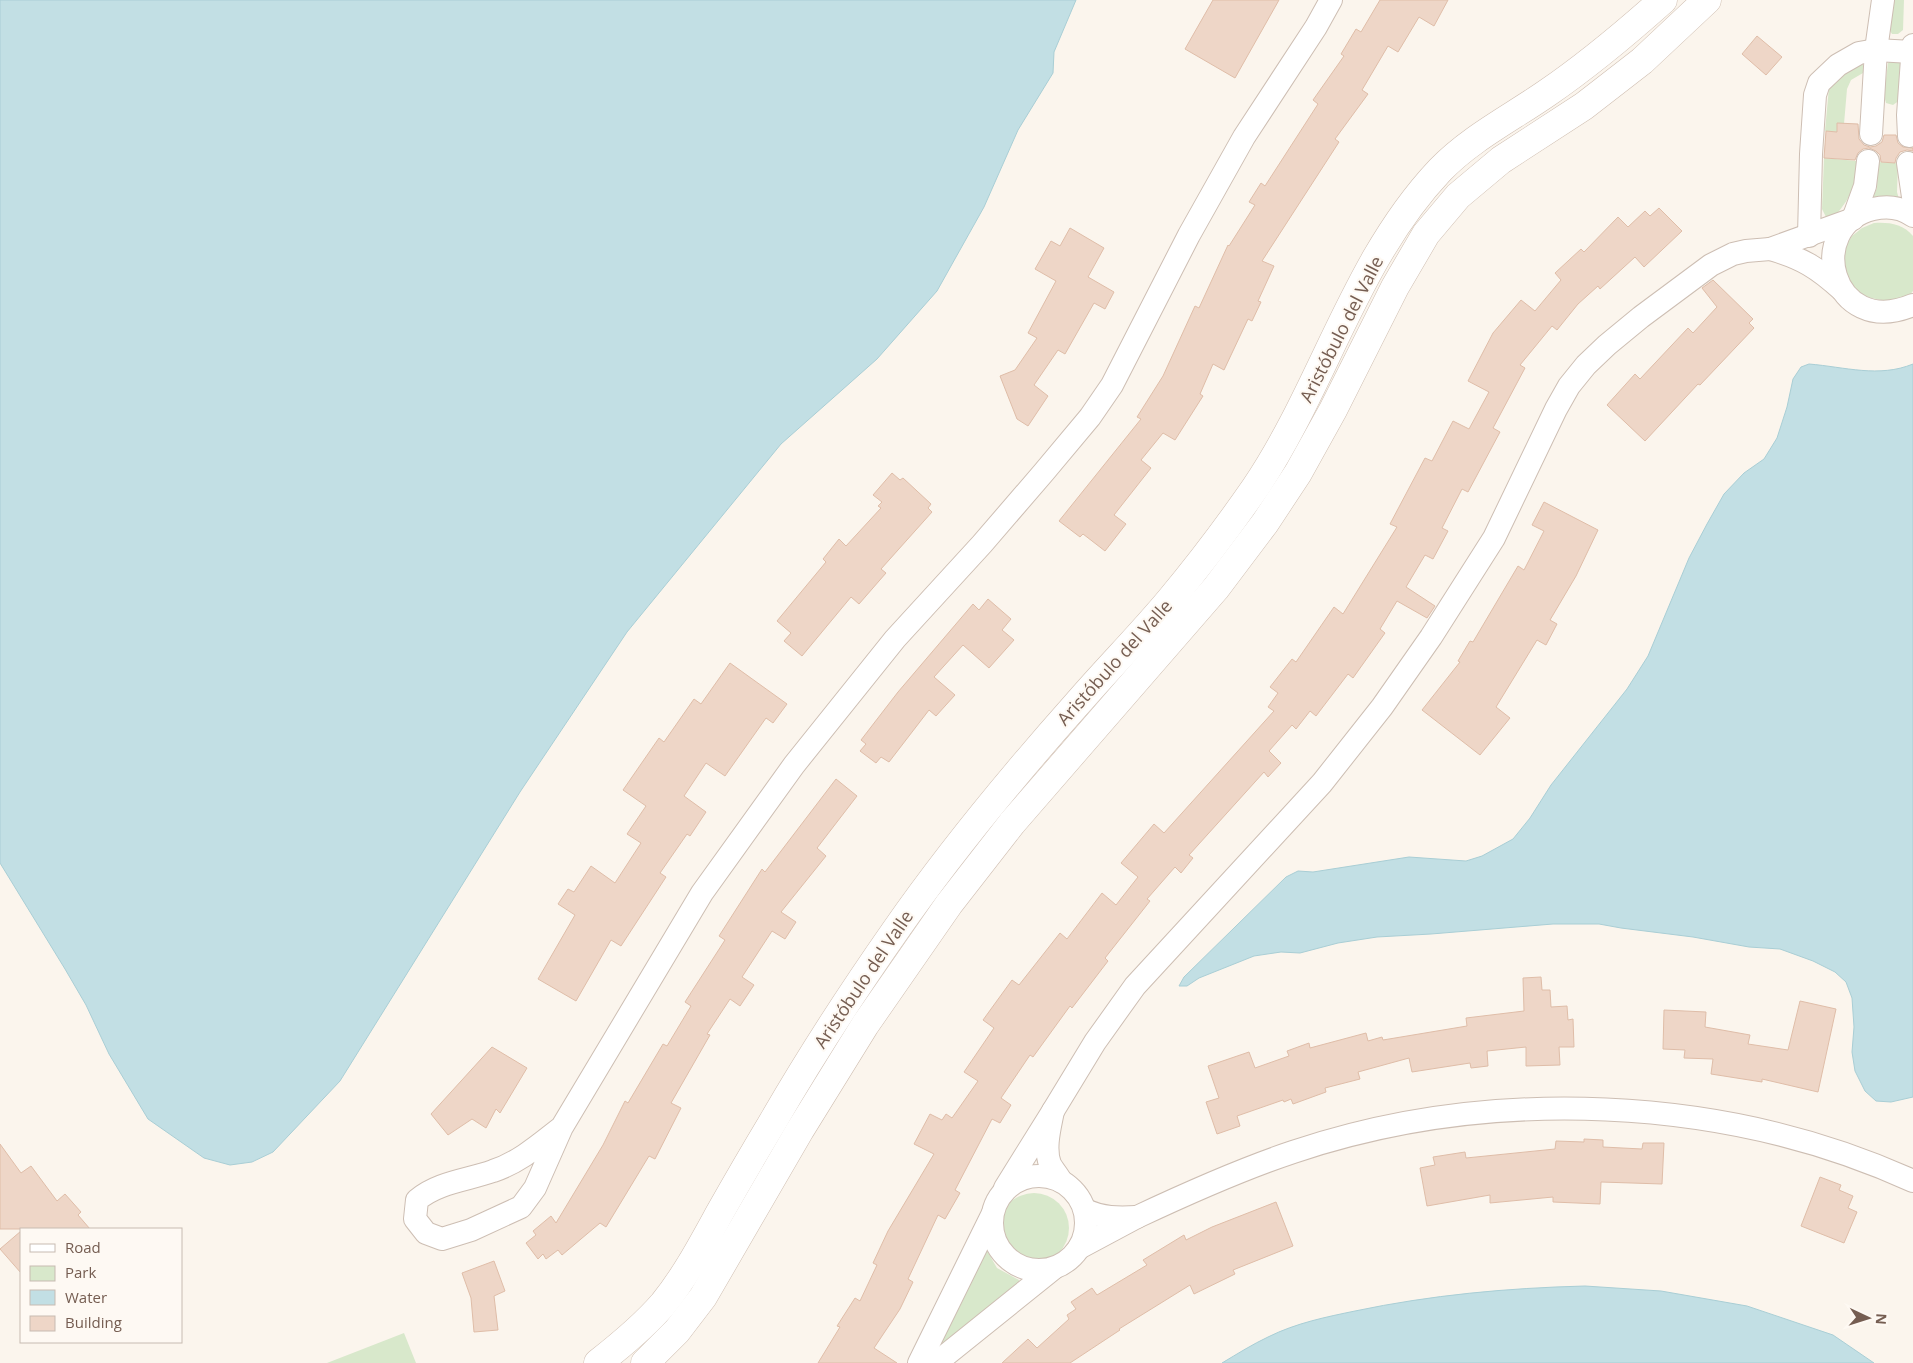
<svg xmlns="http://www.w3.org/2000/svg" width="1913" height="1363" viewBox="0 0 1913 1363" font-family="'Open Sans',sans-serif">
<rect width="100%" height="100%" fill="#fbf5ed"/>
<g fill="#d8e8cb">
<polygon points="1891,0 1904,0 1903,30 1898,34 1892,34 1889,29"/>
<polygon points="1892,59 1897,59 1901,63 1900,100 1893,105 1886,103 1884,95 1888,63"/>
<polygon points="1860,62 1865,67 1863,73 1851,80 1847,89 1844,124 1837,123 1837,132 1825,131 1829,87"/>
<path d="M 1824,158 L 1857,161 C 1855,187 1851,198 1833,218 L 1826,217 L 1822,209 Z"/>
<polygon points="1878,162 1898,163 1897,192 1899,199 1875,200 1873,197 1877,188"/>
<path d="M 1874,223 C 1889,222 1903,224 1913,236 L 1913,291 L 1909,296 L 1896,303 L 1856,295 L 1842,272 L 1845,247 L 1852,236 L 1862,228 Z"/>
<circle cx="1034" cy="1228" r="35"/>
<polygon points="986,1249 997,1268 1019,1280 1019,1286 935,1356"/>
<polygon points="404,1333 416,1363 327,1363"/>
</g>
<g fill="#c2dfe4" stroke="#a9ced5">
<polygon points="0,0 1076,0 1054,52 1053,73 1018,130 984,207 937,291 877,359 781,444 627,632 520,792 340,1081 273,1152 252,1162 230,1165 204,1158 148,1119 109,1054 86,1005 65,969 0,863"/>
<path d="M 1809,364 C 1845,367 1879,378 1913,364 L 1913,1097 L 1891,1102 L 1876,1101 L 1865,1091 L 1855,1071 L 1852,1052 L 1854,1027 L 1852,998 L 1846,982 L 1835,972 L 1813,961 L 1780,949 L 1749,947 L 1693,937 L 1621,928 L 1599,924 L 1553,924 L 1431,934 L 1377,937 L 1338,943 L 1300,953 L 1281,952 L 1254,956 L 1199,978 L 1187,986 L 1179,986 L 1184,977 L 1286,877 L 1298,871 L 1313,872 L 1409,857 L 1466,861 L 1482,856 L 1513,839 L 1530,818 L 1551,785 L 1627,689 L 1648,656 L 1689,558 L 1707,524 L 1724,494 L 1744,473 L 1764,459 L 1777,438 L 1787,407 L 1793,379 L 1801,367 Z"/>
<path d="M 1585,1286 L 1661,1291 L 1747,1306 L 1833,1335 L 1874,1363 L 1222,1363 C 1237,1354 1253,1344 1268,1337 C 1296,1323 1326,1317 1355,1311 C 1431,1295 1507,1288 1585,1286 Z"/>
</g>
<g fill="#eed6c7" stroke="#dfbda8">
<polygon points="1213,0 1279,0 1235,78 1185,49"/>
<polygon points="1380,0 1448,0 1434,26 1419,17 1398,52 1388,46 1362,90 1368,94 1335,139 1339,142 1262,261 1274,266 1258,301 1261,302 1252,321 1248,319 1224,370 1213,364 1200,394 1203,396 1175,440 1163,433 1141,460 1151,468 1114,515 1126,524 1105,551 1083,534 1080,537 1059,521 1141,419 1137,417 1163,376 1195,306 1199,308 1228,245 1229,246 1255,205 1249,202 1261,183 1265,186 1318,104 1313,100 1344,56 1341,54 1356,29 1361,32"/>
<polygon points="1757,36 1782,57 1766,75 1742,54"/>
<polygon points="1837,123 1858,124 1859,139 1864,145 1870,147 1876,146 1882,142 1884,135 1896,135 1898,143 1903,147 1913,148 1913,151 1907,150 1900,152 1896,158 1895,163 1881,162 1880,155 1876,151 1869,148 1863,149 1858,153 1855,160 1824,158 1826,131 1837,132"/>
<polygon points="1659,208 1682,231 1644,267 1635,257 1600,289 1598,286 1578,304 1557,330 1552,326 1520,365 1525,368 1493,428 1500,432 1468,492 1462,489 1442,528 1448,531 1433,559 1425,555 1406,587 1435,606 1427,618 1397,601 1380,629 1385,633 1353,678 1348,674 1316,716 1310,711 1296,729 1292,725 1269,751 1281,763 1268,777 1264,772 1189,855 1193,858 1181,873 1175,867 1147,899 1150,901 1105,958 1108,961 1072,1008 1070,1006 1033,1057 1030,1055 1001,1098 1011,1105 1000,1123 992,1119 955,1190 960,1193 945,1219 938,1215 908,1279 913,1282 900,1309 874,1348 897,1363 818,1363 840,1327 837,1326 855,1298 860,1301 877,1265 873,1263 888,1231 934,1154 914,1144 930,1114 942,1120 946,1114 952,1118 978,1081 964,1072 994,1028 983,1020 1012,980 1019,985 1060,933 1067,939 1102,893 1116,905 1138,877 1121,863 1154,824 1164,833 1274,711 1268,707 1278,693 1270,687 1292,659 1296,662 1334,607 1343,614 1397,527 1390,524 1425,458 1432,461 1453,421 1469,429 1489,392 1468,381 1493,333 1521,300 1535,311 1561,280 1555,273 1581,249 1584,252 1618,217 1628,227 1645,211 1650,216"/>
<polygon points="1070,228 1104,248 1088,277 1114,292 1105,309 1094,303 1065,354 1058,350 1034,385 1048,396 1028,426 1017,419 1000,376 1015,370 1037,338 1028,333 1056,281 1035,269 1051,241 1060,246"/>
<polygon points="1713,280 1753,319 1749,323 1754,328 1700,385 1698,384 1645,441 1607,405 1635,374 1640,379 1688,328 1693,333 1717,307 1702,288"/>
<polygon points="892,473 900,480 903,478 931,504 928,508 932,512 881,569 886,573 859,604 851,597 802,656 784,641 791,633 777,621 826,562 823,559 839,539 846,546 881,508 878,506 882,502 873,495"/>
<polygon points="1544,502 1598,530 1576,576 1550,620 1557,624 1546,645 1537,640 1496,707 1510,718 1480,755 1422,710 1460,662 1458,661 1470,641 1473,642 1518,566 1524,570 1544,531 1532,525"/>
<polygon points="988,599 1011,619 1002,630 1014,640 989,668 963,645 934,677 955,695 936,716 929,710 889,762 881,757 876,763 860,751 866,744 861,740 898,692 973,604 979,610"/>
<polygon points="730,663 787,704 773,723 766,718 725,776 706,763 684,796 706,812 690,836 687,834 660,873 666,877 621,946 611,940 576,1001 538,979 575,915 558,904 568,889 574,892 591,866 615,883 641,843 627,834 646,806 623,790 659,738 664,742 694,699 701,704"/>
<polygon points="836,779 857,796 817,848 826,856 781,912 796,922 785,939 772,931 742,977 754,985 740,1006 730,999 707,1034 710,1035 671,1103 681,1108 655,1159 649,1156 606,1227 600,1223 562,1255 558,1250 546,1259 543,1254 538,1259 526,1243 536,1235 533,1231 551,1216 556,1223 603,1145 625,1101 628,1103 663,1044 667,1046 691,1006 685,1002 725,940 719,936 762,869 765,872"/>
<polygon points="1541,977 1542,990 1550,990 1551,1007 1567,1006 1568,1020 1573,1019 1574,1047 1559,1047 1560,1065 1526,1066 1526,1047 1487,1051 1488,1066 1471,1068 1470,1063 1412,1072 1409,1058 1358,1072 1360,1079 1325,1088 1326,1092 1293,1104 1291,1099 1284,1102 1283,1100 1237,1116 1240,1126 1217,1134 1206,1102 1219,1098 1208,1066 1249,1052 1255,1068 1289,1056 1287,1051 1309,1043 1310,1048 1366,1033 1368,1041 1382,1037 1383,1040 1467,1026 1466,1018 1524,1011 1523,978"/>
<polygon points="1800,1001 1836,1009 1818,1092 1762,1079 1762,1082 1711,1074 1713,1059 1684,1058 1685,1050 1663,1049 1664,1010 1706,1012 1705,1027 1750,1035 1748,1044 1788,1050"/>
<polygon points="492,1047 527,1068 500,1113 496,1109 486,1128 472,1119 448,1135 431,1114"/>
<polygon points="1584,1139 1603,1140 1603,1147 1642,1149 1643,1143 1664,1143 1662,1184 1601,1182 1600,1204 1553,1202 1553,1197 1490,1203 1490,1195 1427,1206 1420,1168 1435,1165 1433,1157 1465,1152 1466,1158 1555,1149 1556,1141 1584,1142"/>
<polygon points="0,1144 21,1173 31,1166 57,1201 65,1194 81,1212 78,1215 90,1229 0,1229"/>
<polygon points="1820,1177 1841,1185 1839,1190 1853,1196 1848,1208 1857,1212 1844,1243 1801,1226"/>
<polygon points="1276,1202 1293,1246 1233,1270 1235,1274 1194,1294 1190,1285 1119,1329 1120,1330 1070,1363 1002,1363 1028,1339 1037,1348 1069,1319 1067,1315 1076,1309 1071,1302 1092,1288 1097,1295 1147,1265 1143,1260 1184,1235 1186,1240 1212,1227"/>
<polygon points="21,1231 21,1273 0,1249"/>
<polygon points="494,1261 505,1291 494,1296 498,1330 474,1332 471,1298 462,1273"/>
</g>
<g fill="none" stroke-linecap="round" stroke-linejoin="round">
<g stroke="#cdbeb3" stroke-width="24">
<g id="street">
<polyline points="1871,134 1876,50 1883,0"/>
<polyline points="1909,136 1908,115 1913,45"/>
<polyline points="1908,163 1913,197"/>
<path d="M 1913,216 C 1901,207 1886,206 1873,209 C 1804,225 1830,340 1913,305"/>
<polyline points="1809,236 1811,154 1815,95 1819,83 1838,65 1859,53 1876,50 1912,52"/>
<path d="M 1842,290 C 1818,268 1802,258 1770,249 L 1853,219 L 1865,186 L 1868,161"/>
<polyline points="1053,1111 1095,1042 1135,986 1322,783 1382,707 1431,637 1494,538 1556,409 1569,386 1586,365 1607,345 1641,317 1711,265 1733,254 1746,251 1770,249"/>
<path d="M 562,1127 C 540,1144 520,1162 493,1171 C 468,1180 438,1182 417,1200 L 415,1219 L 426,1233 L 442,1239 L 471,1230 L 521,1207 L 535,1188 L 562,1127 L 702,893 L 794,765 L 895,639 L 982,544 L 1044,472 L 1090,417 L 1112,385 L 1189,235 L 1244,137 L 1316,27 L 1331,0"/>
<circle cx="1039" cy="1223" r="47"/>
<path d="M 1005,1188 L 1053,1111 C 1050,1127 1044,1148 1050,1164 C 1053,1170 1058,1175 1061,1181"/>
<path d="M 1137,1217 C 1188,1193 1239,1170 1293,1152 C 1490,1086 1724,1095 1913,1181"/>
<path d="M 1079,1248 L 1137,1217 C 1117,1218 1103,1218 1085,1210"/>
<polyline points="919,1363 992,1215"/>
<polyline points="936,1363 1053,1269"/>
</g>
</g>
<g stroke="#cfbeb1" stroke-width="29">
<g id="secondary">
<path d="M 598,1363 C 621,1345 644,1326 663,1304 C 685,1277 702,1245 719,1214 C 736,1184 754,1153 772,1123 C 810,1057 851,994 895,931 C 950,852 1012,777 1076,705 C 1107,669 1140,636 1170,600 C 1200,564 1228,527 1255,488 C 1324,386 1354,261 1440,170 C 1471,138 1511,118 1547,93 C 1588,65 1626,33 1663,0"/>
<polyline points="645,1363 677,1331 703,1297 800,1130 865,1025 949,904 1012,823 1216,588 1265,523 1298,473 1333,410 1395,287 1426,234 1458,196 1501,160 1584,106 1642,61 1707,0"/>
</g>
</g>
<use href="#street" stroke="#fff" stroke-width="22"/>
<use href="#secondary" stroke="#fff" stroke-width="28"/>
</g>
<g text-anchor="middle" dominant-baseline="central" stroke-width="4" stroke-linejoin="round" paint-order="stroke">
<g font-size="18" fill="#755d51" stroke="#fef9f3">
<text transform="translate(1341 329) rotate(-63)">Aristóbulo del Valle</text>
<text transform="translate(1114 662) rotate(-48)">Aristóbulo del Valle</text>
<text transform="translate(863 979) rotate(-56)">Aristóbulo del Valle</text>
</g>
</g>
<rect x="20" y="1228" width="162" height="115" fill="#fef9f3" stroke="#c7bbb2"/>
<rect x="30" y="1244" width="25" height="8" fill="#ffffff" stroke="#c7bbb2"/>
<text x="65" y="1253" font-size="15" fill="#755d51">Road</text>
<rect x="30" y="1266" width="25" height="15" fill="#d8e8cb" stroke="#c7bbb2"/>
<text x="65" y="1278" font-size="15" fill="#755d51">Park</text>
<rect x="30" y="1290" width="25" height="15" fill="#c2dfe4" stroke="#c7bbb2"/>
<text x="65" y="1303" font-size="15" fill="#755d51">Water</text>
<rect x="30" y="1316" width="25" height="15" fill="#eed6c7" stroke="#c7bbb2"/>
<text x="65" y="1328" font-size="15" fill="#755d51">Building</text>
<g transform="translate(1868 1318) rotate(94)" stroke="#fef9f3" stroke-width="4" paint-order="stroke">
<path d="M0-4L9 19L0 12L-9 19Z" fill="#755d51"/>
<text y="-8" font-size="14" font-weight="bold" text-anchor="middle" fill="#755d51">N</text>
</g>
</svg>
